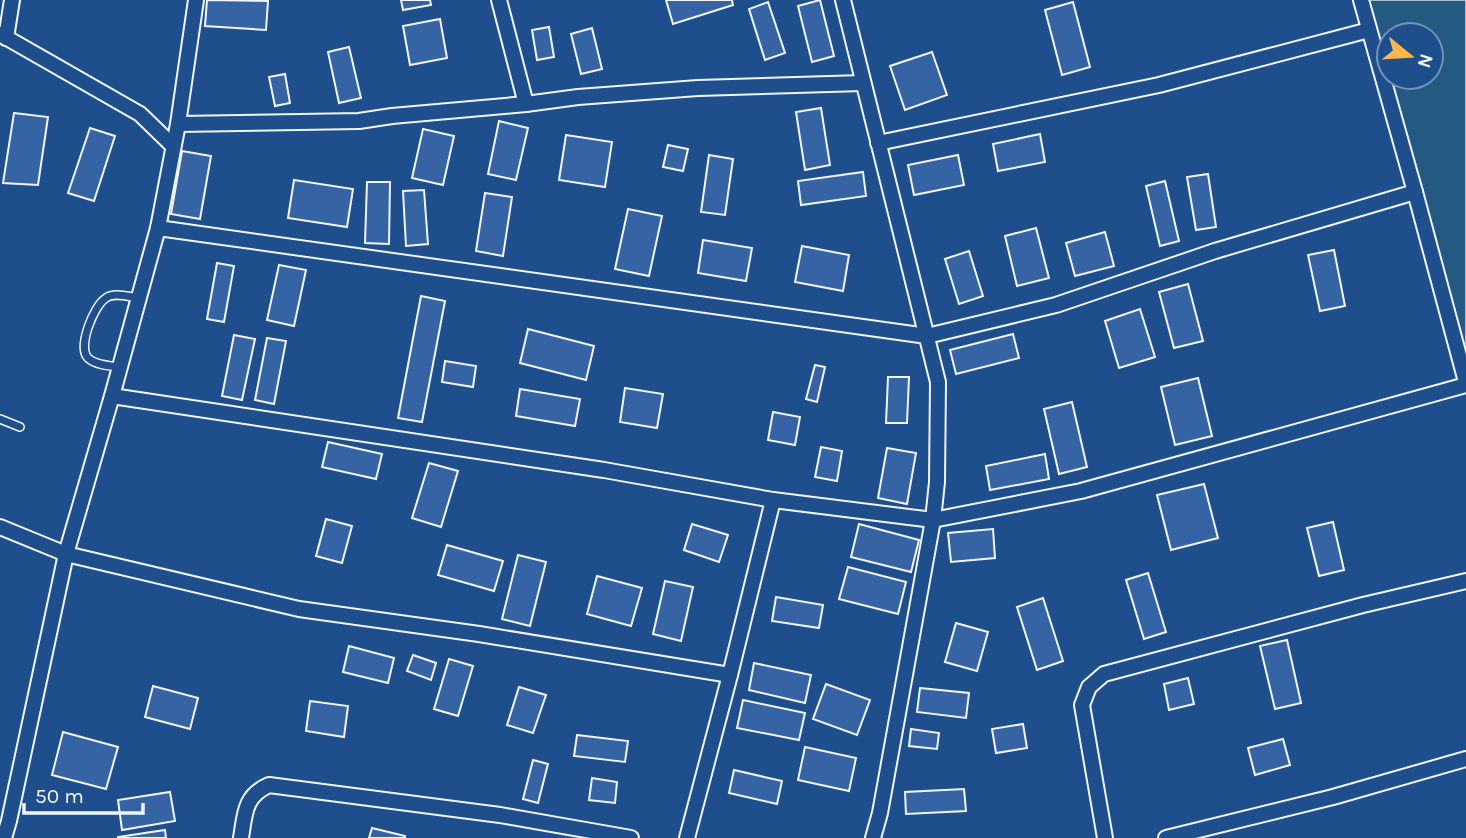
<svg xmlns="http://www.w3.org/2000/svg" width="1466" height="838" viewBox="0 0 1466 838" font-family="Karla,sans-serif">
<rect width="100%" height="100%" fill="#1f4e8c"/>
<path fill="#245a82" stroke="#a8bbd7" stroke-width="2" fill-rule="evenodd" d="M 1368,0 L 1466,0 L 1466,372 ZM 1389,35 L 1431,35 L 1431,77 L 1389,77 Z"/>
<g fill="#3563a3" stroke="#f2f6ff" stroke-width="2">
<polygon points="207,0 268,1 266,30 205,26"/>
<polygon points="401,0 430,0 431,5 403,10"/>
<polygon points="666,0 732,0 733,5 673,24"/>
<polygon points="820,0 834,56 812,62 798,6"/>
<polygon points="768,2 785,53 765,60 749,9"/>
<polygon points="1073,2 1090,67 1062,75 1045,10"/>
<polygon points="440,19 447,58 410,65 403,26"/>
<polygon points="549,27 554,57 537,60 532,30"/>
<polygon points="592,28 602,69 581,74 571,34"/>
<polygon points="349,47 361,98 339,103 328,52"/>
<polygon points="932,52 947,95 905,110 890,66"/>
<polygon points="285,74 290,103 275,106 269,77"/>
<polygon points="821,108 830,165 805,170 796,112"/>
<polygon points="14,113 48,117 38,185 3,183"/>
<polygon points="499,121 528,128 516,180 488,174"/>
<polygon points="90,128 115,136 94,201 68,193"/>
<polygon points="423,129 454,136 443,185 412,178"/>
<polygon points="1040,134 1045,162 998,171 993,144"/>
<polygon points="566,135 612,142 605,187 559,180"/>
<polygon points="668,145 688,149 683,171 663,167"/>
<polygon points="182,151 211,156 200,219 171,214"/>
<polygon points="709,155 733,159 725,215 701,212"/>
<polygon points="958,155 964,185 914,195 908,165"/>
<polygon points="863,172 866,196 801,205 798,181"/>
<polygon points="1208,174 1216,227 1196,230 1187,177"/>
<polygon points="294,180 353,189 347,227 288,218"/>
<polygon points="1165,181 1179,241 1160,246 1146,186"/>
<polygon points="367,182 390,182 389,244 365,243"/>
<polygon points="424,190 428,244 406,246 403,191"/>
<polygon points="485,193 512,197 503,256 476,251"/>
<polygon points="628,209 662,216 649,276 615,269"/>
<polygon points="1036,228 1049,278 1017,286 1005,236"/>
<polygon points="1105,232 1114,266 1075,276 1066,243"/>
<polygon points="703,240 752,248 746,281 698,273"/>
<polygon points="802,246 849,255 843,291 795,282"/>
<polygon points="1334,250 1345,306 1320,311 1308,255"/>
<polygon points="969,251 983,296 959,304 945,259"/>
<polygon points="217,263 234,266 224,322 207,319"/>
<polygon points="279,265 306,270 294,326 267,320"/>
<polygon points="1188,284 1203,341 1174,348 1159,292"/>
<polygon points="421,296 445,301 422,422 398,418"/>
<polygon points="1140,309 1155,357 1119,368 1105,321"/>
<polygon points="528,329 594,346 586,380 520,363"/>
<polygon points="1013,334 1019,358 956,374 950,350"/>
<polygon points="234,335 255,339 242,400 222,396"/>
<polygon points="267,338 286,341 274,404 255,400"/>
<polygon points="445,361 476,366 473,387 442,382"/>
<polygon points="815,365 825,367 817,402 806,399"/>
<polygon points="888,377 909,377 907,423 886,423"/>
<polygon points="1198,378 1212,436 1175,445 1161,387"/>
<polygon points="625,388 663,394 657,428 620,422"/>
<polygon points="520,389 580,399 575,426 516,416"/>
<polygon points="1072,402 1087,467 1059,474 1044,409"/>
<polygon points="773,412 800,417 795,445 768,440"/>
<polygon points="328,442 382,454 376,479 322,467"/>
<polygon points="821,447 842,451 837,481 815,477"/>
<polygon points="887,448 916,453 907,504 878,498"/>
<polygon points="1045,454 1049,479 990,490 986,466"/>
<polygon points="429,463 458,471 441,527 412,518"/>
<polygon points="1204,484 1218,538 1171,550 1157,495"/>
<polygon points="326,519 352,526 342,563 316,556"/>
<polygon points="1333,522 1344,570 1319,576 1307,528"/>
<polygon points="692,524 728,535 719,562 684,550"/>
<polygon points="859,524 919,540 911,572 851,557"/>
<polygon points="993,529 995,558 951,562 948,533"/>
<polygon points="447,545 503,561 494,591 438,575"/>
<polygon points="518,555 546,562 530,626 502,619"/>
<polygon points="848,567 906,582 898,614 839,599"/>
<polygon points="1148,573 1166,632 1144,639 1126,580"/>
<polygon points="597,576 642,588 631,626 587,614"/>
<polygon points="665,581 693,587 681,641 653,634"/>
<polygon points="776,597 823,605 819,628 772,621"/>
<polygon points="1043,598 1063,661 1037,670 1017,607"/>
<polygon points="956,623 988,632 977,671 945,662"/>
<polygon points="1287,640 1301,703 1275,709 1260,646"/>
<polygon points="349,646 394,658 388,683 343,672"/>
<polygon points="413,655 436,663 431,680 407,671"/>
<polygon points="449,659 473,666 458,716 434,709"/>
<polygon points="754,663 811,675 805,703 749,690"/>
<polygon points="1188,678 1194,704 1169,710 1164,684"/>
<polygon points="826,684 870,700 857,735 813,719"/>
<polygon points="153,686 198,698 190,729 145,717"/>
<polygon points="519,687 546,695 533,733 507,725"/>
<polygon points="920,688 969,693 966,718 917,712"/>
<polygon points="743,700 805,713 799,740 737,728"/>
<polygon points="310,701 348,706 344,737 306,731"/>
<polygon points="1023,724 1027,748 996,753 992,729"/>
<polygon points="911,729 939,733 937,749 909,746"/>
<polygon points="63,732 118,747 106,789 52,775"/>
<polygon points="577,735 628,741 625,762 574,756"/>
<polygon points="1283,739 1290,765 1255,775 1248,748"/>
<polygon points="805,747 856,758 849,791 798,780"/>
<polygon points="533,760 548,764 538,803 523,799"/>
<polygon points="734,770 782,781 777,804 729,793"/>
<polygon points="592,778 617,782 615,803 589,800"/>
<polygon points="964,789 966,811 906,814 905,792"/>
<polygon points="170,792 175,821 122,830 118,800"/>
<polygon points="372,828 405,836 405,838 369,838"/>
<polygon points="165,830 166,838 118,838 118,837"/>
</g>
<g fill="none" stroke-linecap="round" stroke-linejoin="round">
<g stroke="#f2f6ff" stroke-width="10">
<g id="service">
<path d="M 120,367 C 110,366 95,365 88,358 C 77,347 94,305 106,298 C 114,292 129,297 139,298"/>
<polyline points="0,419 20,427"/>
</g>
</g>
<g stroke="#f2f6ff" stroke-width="18">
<g id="minor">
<polyline points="499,0 526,104"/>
<polyline points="843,0 938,382 937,482 933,520 880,813 873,838"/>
<polyline points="1361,0 1415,192 1466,382"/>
<polyline points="0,34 140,114 173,146"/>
<polyline points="6,38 12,0"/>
<polyline points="178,124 359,121 392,116 526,104 578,97 698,88 863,83"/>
<polyline points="878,143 1159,85 1369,30"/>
<polyline points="158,228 927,336 1056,305 1215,251 1415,192"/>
<polyline points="112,396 604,470 773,500 730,675 687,838"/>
<polyline points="773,500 933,520 1081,491 1466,385"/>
<polyline points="0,527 66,554 299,609 479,634 730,675"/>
<polyline points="4,838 9,821 66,554 112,396 158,228 178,124 196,0"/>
<path d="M 241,838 C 245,814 244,796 269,785 L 500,815 L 631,838"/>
<polyline points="1105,838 1082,705 1089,687 1104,674 1363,605 1466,581"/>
<polyline points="1166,838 1333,797 1466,759"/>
</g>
</g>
<use href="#service" stroke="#1f4e8c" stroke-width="7"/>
<use href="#minor" stroke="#1f4e8c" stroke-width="14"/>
</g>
<g transform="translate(1410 56) rotate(108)"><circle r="33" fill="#1f4e8c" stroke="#7391ba" stroke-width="2"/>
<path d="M0-5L12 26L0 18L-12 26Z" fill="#ffb74d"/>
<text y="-10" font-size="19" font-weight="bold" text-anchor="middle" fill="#f2f6ff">N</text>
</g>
<path d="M24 803v10h119v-10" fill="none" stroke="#f2f6ff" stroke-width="3.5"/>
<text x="35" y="803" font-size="21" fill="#f2f6ff" stroke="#1f4e8c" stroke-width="5" paint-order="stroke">50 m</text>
</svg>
